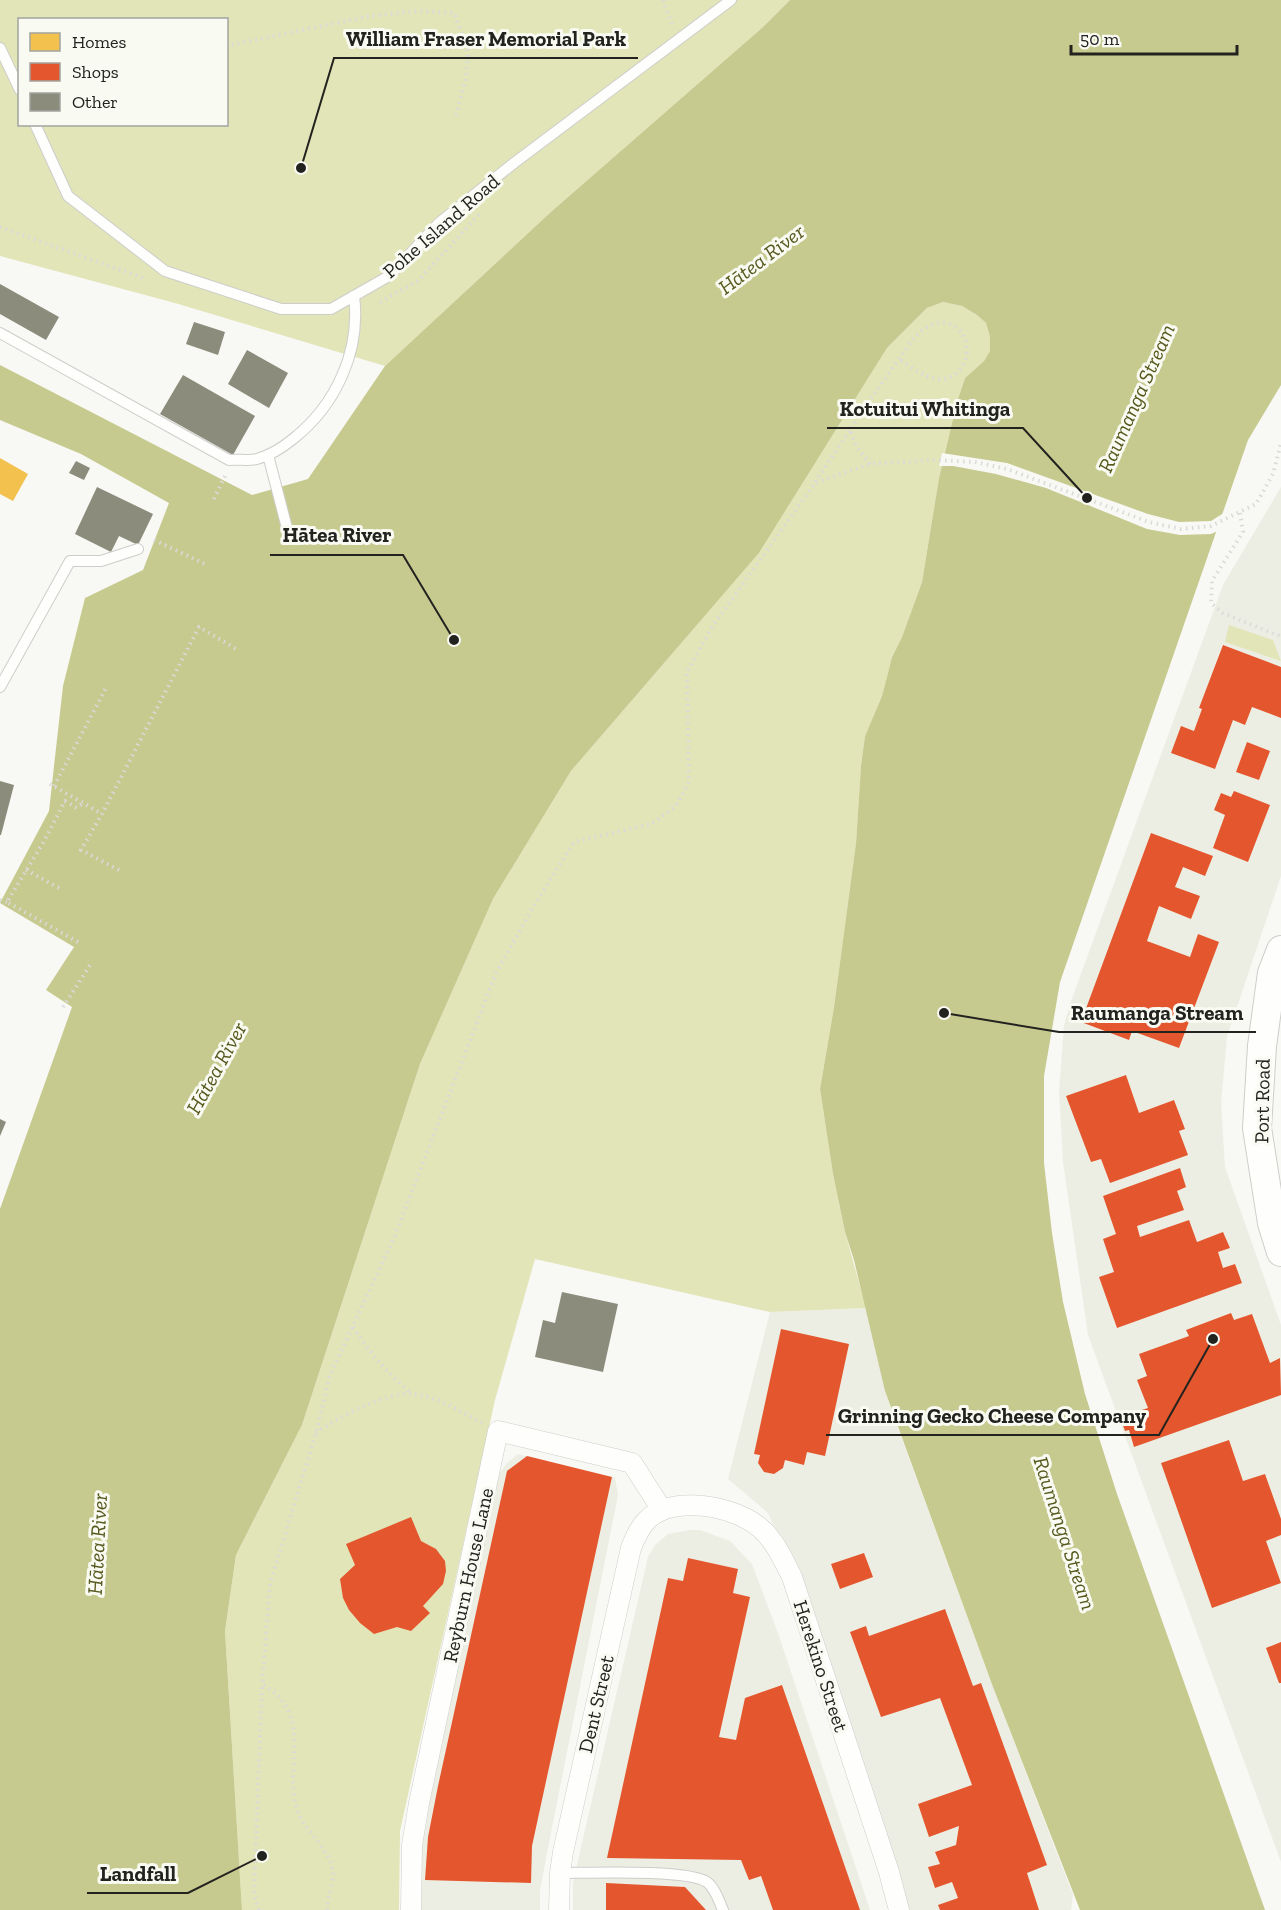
<svg xmlns="http://www.w3.org/2000/svg" width="1281" height="1910" viewBox="0 0 1281 1910" font-family="'Zilla Slab',serif">
<rect width="100%" height="100%" fill="#f8f8f4"/>
<g fill="#edeee3">
<polygon points="1281,487 1281,876 1227,1037 1221,1103 1225,1167 1281,1325 1281,1862 1088,1335 1063,1162 1059,1092 1064,1026 1070,1004 1223,585"/>
<polygon points="866,1308 885,1391 894,1417 993,1687 1073,1895 1071,1910 904,1910 801,1592 768,1513 728,1479 770,1312"/>
<polygon points="518,1454 615,1478 618,1495 548,1848 540,1890 540,1910 413,1910 413,1872 497,1477 506,1464"/>
<polygon points="690,1530 700,1530 730,1541 752,1564 779,1636 870,1910 573,1910 573,1882 648,1557 655,1545 668,1534"/>
</g>
<g fill="#e2e5b8" fill-rule="evenodd">
<path d="M 0,0 L 790,0 L 763,27 L 552,211 L 385,366 L 175,303 L 0,256 ZM 20,20 L 226,20 L 226,124 L 20,124 Z"/>
<polygon points="943,302 962,306 977,315 986,323 990,337 990,351 984,361 965,378 957,402 939,478 922,582 902,637 892,657 882,696 865,736 861,766 856,843 834,1007 820,1089 833,1174 845,1232 866,1308 770,1312 535,1259 495,1400 400,1831 399,1910 242,1910 225,1631 236,1555 302,1425 420,1064 493,899 571,771 759,553 887,348 927,308"/>
<polygon points="1229,625 1273,640 1281,661 1225,642"/>
</g>
<polygon fill="#c7ca8f" points="790,0 1281,0 1281,385 1248,440 1060,982 1044,1076 1044,1163 1052,1233 1063,1302 1085,1394 1117,1494 1265,1910 1080,1910 993,1687 885,1391 854,1260 845,1232 833,1174 820,1089 834,1007 856,843 861,766 865,736 882,696 892,657 902,637 922,582 939,478 957,402 965,378 984,361 990,351 990,337 986,323 977,315 962,306 943,302 927,308 887,348 759,553 571,771 493,899 420,1064 302,1425 236,1555 225,1631 242,1910 0,1910 0,1209 72,1007 46,990 74,947 0,903 49,811 63,686 85,598 143,570 169,503 81,454 0,420 0,365 252,495 308,479 385,366 552,211 763,27"/>
<polygon fill="#f8f8f4" points="942,453 1007,463 1148,514 1179,522 1211,521 1227,511 1220,530 1211,534 1180,535 1147,529 1046,488 996,474 953,466 939,466"/>
<polygon fill="#f2c14e" points="0,458 28,474 13,501 0,494"/>
<g fill="#e4572e">
<polygon points="1223,645 1281,667 1281,718 1252,707 1245,725 1233,720 1215,769 1171,753 1181,726 1194,731 1202,709 1199,708"/>
<polygon points="1247,742 1270,751 1259,780 1236,772"/>
<polygon points="1234,791 1270,805 1248,862 1213,848 1225,815 1214,810 1221,793 1231,797"/>
<polygon points="1151,833 1213,856 1205,876 1183,867 1175,887 1200,896 1191,919 1159,906 1147,941 1190,957 1198,934 1219,942 1179,1048 1132,1031 1129,1040 1081,1022"/>
<polygon points="1126,1075 1139,1113 1174,1100 1185,1129 1179,1131 1188,1155 1110,1183 1101,1159 1091,1162 1066,1096"/>
<polygon points="1180,1168 1186,1187 1177,1191 1184,1210 1137,1226 1140,1237 1189,1220 1197,1242 1223,1232 1230,1248 1218,1252 1223,1268 1235,1264 1242,1283 1117,1328 1099,1277 1114,1272 1103,1239 1116,1234 1103,1196"/>
<polygon points="1231,1313 1234,1320 1252,1314 1270,1363 1280,1358 1281,1395 1134,1447 1129,1430 1125,1431 1120,1417 1148,1408 1137,1380 1147,1376 1139,1354 1189,1336 1186,1330"/>
<polygon points="781,1329 849,1344 825,1456 807,1452 804,1465 785,1460 783,1468 774,1474 764,1472 758,1463 760,1455 754,1454"/>
<polygon points="1229,1440 1243,1481 1265,1474 1281,1519 1281,1535 1266,1541 1281,1583 1212,1608 1161,1463"/>
<polygon points="527,1456 612,1477 532,1846 531,1883 425,1880 428,1837 438,1786 507,1471"/>
<polygon points="411,1517 421,1541 436,1549 445,1561 446,1571 443,1584 423,1606 430,1613 411,1631 397,1627 374,1634 360,1623 349,1610 343,1598 340,1579 355,1565 346,1544"/>
<polygon points="864,1553 873,1577 840,1589 831,1564"/>
<polygon points="688,1558 738,1569 733,1593 750,1597 719,1737 736,1740 745,1698 782,1685 860,1910 773,1910 761,1876 749,1880 741,1860 607,1858 668,1578 683,1581"/>
<polygon points="945,1609 973,1686 981,1683 1047,1865 1027,1873 1039,1910 940,1910 938,1905 958,1898 952,1882 935,1888 928,1867 940,1864 935,1852 956,1845 959,1826 929,1837 918,1804 972,1785 940,1698 881,1717 850,1632 866,1626 869,1636"/>
<polygon points="1281,1642 1281,1683 1279,1683 1266,1648"/>
<polygon points="606,1883 685,1887 706,1910 606,1910"/>
</g>
<g fill="#8c8c7d">
<polygon points="0,284 59,317 46,340 0,314"/>
<polygon points="194,322 225,332 218,355 186,344"/>
<polygon points="247,350 288,373 269,408 228,384"/>
<polygon points="183,375 255,416 233,455 160,414"/>
<polygon points="76,461 90,468 84,480 69,473"/>
<polygon points="97,487 153,514 138,545 119,536 111,552 75,534"/>
<polygon points="0,781 14,785 1,835 0,835"/>
<polygon points="0,1119 6,1122 0,1136"/>
<polygon points="562,1292 618,1304 603,1372 535,1357 543,1320 555,1323"/>
</g>
<g fill="none" stroke-linecap="round" stroke-linejoin="round">
<g stroke="#cdcdca" stroke-width="12">
<g id="service">
<polyline points="0,48 20,90"/>
<polyline points="35,124 68,196 165,271 281,309 331,309 389,276 439,223 514,163 731,0"/>
<path d="M 0,333 L 229,460 C 238,459 249,461 257,459 C 271,455 282,448 293,439 C 336,405 361,351 354,296"/>
<polyline points="268,455 287,528"/>
<polyline points="0,687 70,561 101,561 138,549"/>
<path d="M 560,1873 C 588,1873 687,1869 707,1882 C 715,1888 719,1901 723,1910"/>
</g>
</g>
<g stroke="#cdcdca" stroke-width="21">
<g id="minor">
<polyline points="411,1910 412,1845 419,1803 498,1431 632,1463 662,1510"/>
<path d="M 559,1910 L 560,1873 L 563,1852 L 631,1548 C 635,1538 639,1528 647,1520 C 672,1494 734,1506 759,1527 C 774,1539 783,1559 792,1577 L 889,1872 L 899,1910"/>
</g>
</g>
<g stroke="#cdcdca" stroke-width="30">
<polyline id="secondary" points="1281,950 1272,973 1262,1046 1257,1128 1272,1223 1281,1252"/>
</g>
<g stroke="#dadad9" stroke-width="4" stroke-dasharray="1.5 4.5" stroke-linecap="butt">
<polyline points="663,0 672,24"/>
<polyline points="226,46 370,16 417,11 454,13 468,51 466,78 455,118"/>
<polyline points="0,227 146,279"/>
<polyline points="380,302 418,281 481,212"/>
<path d="M 870,464 L 856,446 L 850,430 C 865,406 881,384 898,361 C 906,350 912,337 924,329 C 932,323 945,320 954,326 C 962,331 967,340 967,349 C 967,371 948,386 927,376 C 917,372 908,365 899,359"/>
<polyline points="815,482 850,430"/>
<polyline points="214,499 225,476"/>
<polyline points="1240,513 1243,532 1212,581 1211,603 1223,613 1279,636 1281,639"/>
<polyline points="154,540 207,565"/>
<polyline points="50,784 102,814"/>
<polyline points="54,786 106,688"/>
<polyline points="26,870 61,889"/>
<polyline points="119,870 81,850 102,814 199,627 238,650"/>
<polyline points="0,900 7,902"/>
<polyline points="78,942 7,902 43,843 65,801 77,808 83,803"/>
<polyline points="63,1007 92,962"/>
<path d="M 353,1327 C 372,1355 385,1371 411,1393"/>
<path d="M 316,1433 C 336,1418 389,1390 414,1394 C 438,1397 460,1411 482,1423"/>
<polyline points="259,1910 254,1895 262,1684"/>
<path d="M 327,1910 C 328,1899 333,1882 333,1874 C 332,1850 306,1833 299,1814 C 280,1769 318,1716 262,1684 L 270,1584 L 316,1433 L 330,1375 L 394,1238 L 496,973 L 533,907 L 574,842 L 651,824 L 676,806 L 689,782 L 687,672 L 712,627 L 815,483 L 870,464 L 936,460 L 975,462 L 1007,469 L 1149,522 L 1181,529 L 1211,526 L 1256,504 L 1273,474 L 1281,443"/>
</g>
<use href="#service" stroke="#fefefd" stroke-width="10"/>
<use href="#minor" stroke="#fefefd" stroke-width="20"/>
<use href="#secondary" stroke="#fefefd" stroke-width="28"/>
</g>
<g text-anchor="middle" dominant-baseline="central" stroke-width="6" stroke-linejoin="round" paint-order="stroke">
<g font-size="20" fill="#22221f" stroke="#f9faf2">
<text transform="translate(441 226) rotate(-41)">Pohe Island Road</text>
<text transform="translate(1262 1101) rotate(-89)">Port Road</text>
<text transform="translate(468 1575) rotate(-78)">Reyburn House Lane</text>
<text transform="translate(821 1666) rotate(72)">Herekino Street</text>
<text transform="translate(596 1704) rotate(-77)">Dent Street</text>
</g>
<g font-size="21" font-style="italic" fill="#56581c" stroke="#f9faf2">
<text transform="translate(761 259) rotate(-37)">Hātea River</text>
<text transform="translate(1136 398) rotate(-66)">Raumanga Stream</text>
<text transform="translate(216 1068) rotate(-61)">Hātea River</text>
<text transform="translate(1065 1533) rotate(72)">Raumanga Stream</text>
<text transform="translate(97 1544) rotate(-87)">Hātea River</text>
</g>
</g>
<path fill="none" stroke="#22221f" stroke-width="2" d="M301 168L334 58H638M1087 498L1023 428H827M454 640L403 555H270M944 1013L1059 1032H1256M1213 1339L1159 1435H826M262 1856L188 1893H87"/>
<g fill="#22221f" stroke="#f9faf2" stroke-width="2">
<circle cx="301" cy="168" r="6"/>
<circle cx="1087" cy="498" r="6"/>
<circle cx="454" cy="640" r="6"/>
<circle cx="944" cy="1013" r="6"/>
<circle cx="1213" cy="1339" r="6"/>
<circle cx="262" cy="1856" r="6"/>
</g>
<g font-size="21" text-anchor="middle" font-weight="bold" fill="#22221f" stroke="#f9faf2" stroke-width="6" stroke-linejoin="round" paint-order="stroke">
<text x="486" y="46">William Fraser Memorial Park</text>
<text x="925" y="416">Kotuitui Whitinga</text>
<text x="337" y="542">Hātea River</text>
<text x="1157" y="1020">Raumanga Stream</text>
<text x="992" y="1423">Grinning Gecko Cheese Company</text>
<text x="138" y="1881">Landfall</text>
</g>
<rect x="18" y="18" width="210" height="108" fill="#f9faf2" stroke="#a3a49e" stroke-width="1.5"/>
<rect x="30" y="33" width="30" height="18" fill="#f2c14e" stroke="#a3a49e" stroke-width="1.5"/>
<text x="72" y="48" font-size="18" fill="#22221f">Homes</text>
<rect x="30" y="63" width="30" height="18" fill="#e4572e" stroke="#a3a49e" stroke-width="1.5"/>
<text x="72" y="78" font-size="18" fill="#22221f">Shops</text>
<rect x="30" y="93" width="30" height="18" fill="#8c8c7d" stroke="#a3a49e" stroke-width="1.5"/>
<text x="72" y="108" font-size="18" fill="#22221f">Other</text>
<path d="M1071 45v9h166v-9" fill="none" stroke="#22221f" stroke-width="3"/>
<text x="1080" y="45" font-size="18" fill="#22221f" stroke="#f9faf2" stroke-width="4.5" paint-order="stroke">50 m</text>
</svg>
